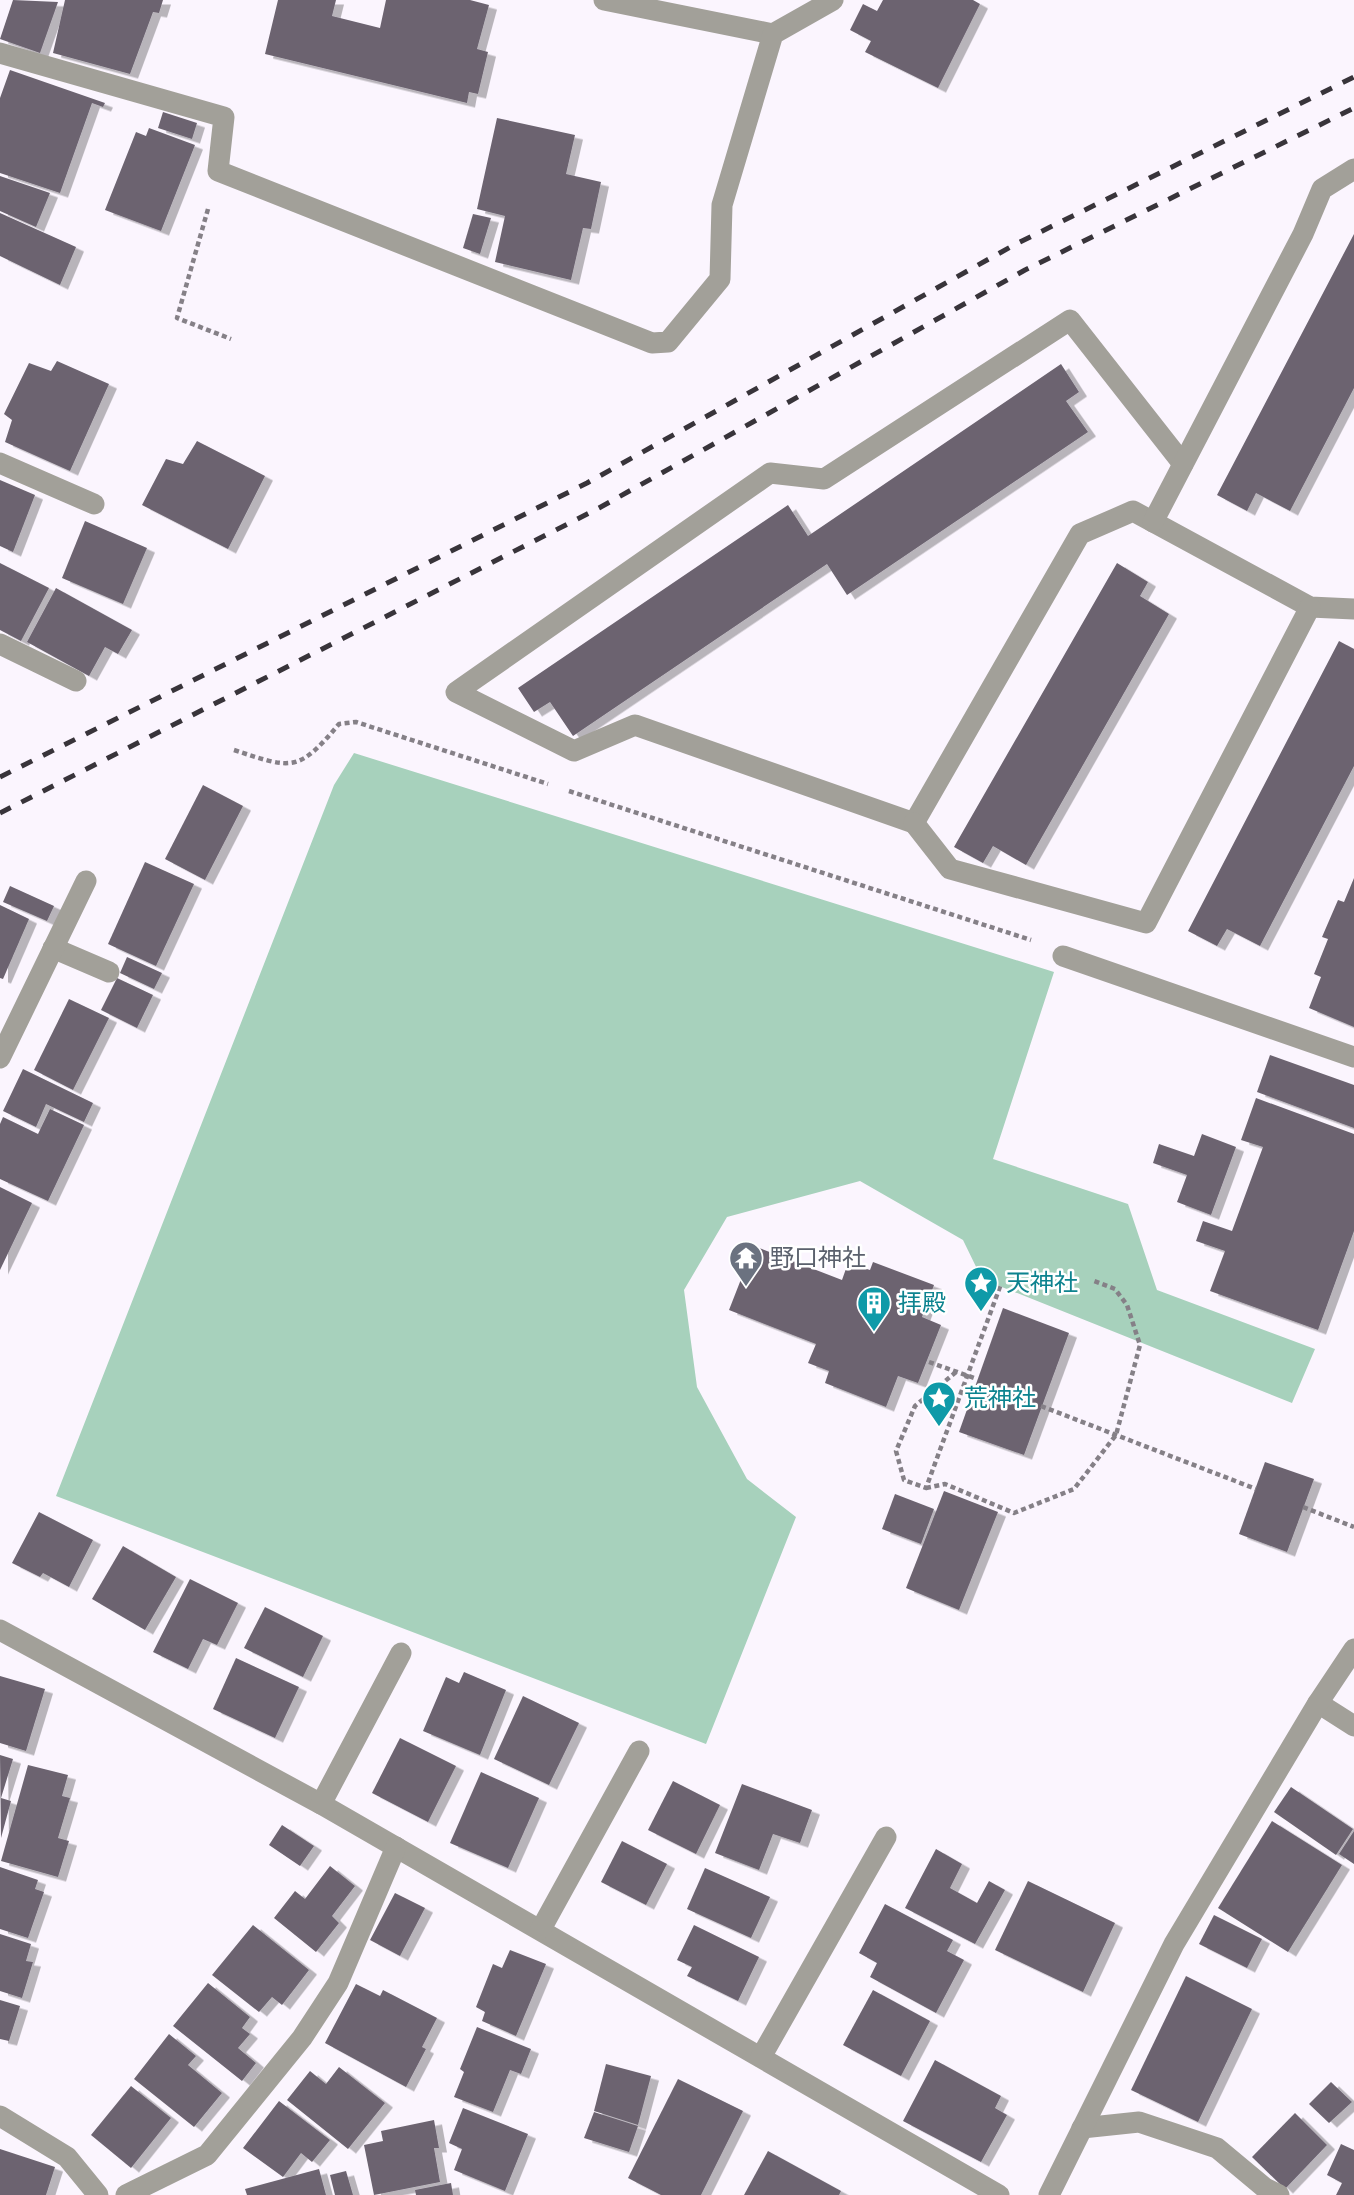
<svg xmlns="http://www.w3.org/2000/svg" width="1354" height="2195" viewBox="0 0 1354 2195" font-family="'Sofia Sans Condensed','Noto Sans JP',sans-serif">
<defs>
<filter id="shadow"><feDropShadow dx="8" dy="4.5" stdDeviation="0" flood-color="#0004"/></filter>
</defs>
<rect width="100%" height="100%" fill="#fbf5fe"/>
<polygon fill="#a7d1bc" points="354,753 1054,972 993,1159 1128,1204 1157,1290 1315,1349 1292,1403 982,1279 963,1240 860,1181 727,1217 684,1290 697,1387 747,1479 796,1517 706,1744 56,1496 334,785"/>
<g fill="#6c6470" filter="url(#shadow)">
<polygon points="13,0 58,2 40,53 0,39"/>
<polygon points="65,0 163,0 159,13 153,12 130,74 53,53"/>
<polygon points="278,0 336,0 332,16 380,28 386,0 470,0 489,5 477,49 488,52 478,94 469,92 467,103 265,54"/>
<polygon points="883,0 973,0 980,4 938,88 865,52 871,41 850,30 863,4 877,11"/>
<polygon points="10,70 105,103 103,107 92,103 60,193 0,173 0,98"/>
<polygon points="163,112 197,123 192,139 158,128"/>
<polygon points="497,118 575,135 566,174 601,182 591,229 583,228 571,280 495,262 505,216 477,209"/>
<polygon points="149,128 195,145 161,231 105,210 136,132 146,136"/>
<polygon points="0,176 50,193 36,227 0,211"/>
<polygon points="0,213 76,247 60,285 0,256"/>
<polygon points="473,214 491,218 480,254 463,248"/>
<polygon points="1354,234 1354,388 1290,511 1256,493 1247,511 1217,495"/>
<polygon points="57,361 109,384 70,471 5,442 12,420 4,414 29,363 51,371"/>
<polygon points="1061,364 1079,392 1066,401 1088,432 847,595 827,564 573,736 550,702 534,712 518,688 788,505 808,536"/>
<polygon points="197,441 265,476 228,549 142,505 166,459 183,464"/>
<polygon points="0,480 35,495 13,552 0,546"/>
<polygon points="85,521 147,548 123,604 62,578"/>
<polygon points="0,563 49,588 21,641 0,630"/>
<polygon points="1117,563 1148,582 1140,596 1169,614 1026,865 993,846 983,863 954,847"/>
<polygon points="56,588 132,630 118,654 105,647 89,676 27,642"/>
<polygon points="1339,641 1354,649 1354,766 1260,946 1227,929 1217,946 1188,931"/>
<polygon points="203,785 243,806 205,880 165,859"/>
<polygon points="145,862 194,884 156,966 108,944"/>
<polygon points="1354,878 1354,1027 1309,1008 1321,977 1314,974 1328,939 1322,937 1338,900 1344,902"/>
<polygon points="10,886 54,906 47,921 3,902"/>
<polygon points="0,905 29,919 3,979 0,978"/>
<polygon points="127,957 162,973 154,989 120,973"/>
<polygon points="117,978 153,995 137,1028 101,1010"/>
<polygon points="69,999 109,1018 73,1090 34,1070"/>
<polygon points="1270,1055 1354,1085 1354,1128 1257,1092"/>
<polygon points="23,1069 93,1103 84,1122 46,1104 36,1127 3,1111"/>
<polygon points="1256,1098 1354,1134 1354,1231 1318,1330 1210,1291 1225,1251 1196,1241 1203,1221 1232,1231 1263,1147 1241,1140"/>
<polygon points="50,1109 84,1125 48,1201 0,1179 0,1124 3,1117 38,1134"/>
<polygon points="1202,1134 1236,1147 1211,1215 1177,1202 1187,1175 1153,1163 1159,1144 1194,1156"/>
<polygon points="0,1187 32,1203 0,1270"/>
<polygon points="754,1246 842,1280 848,1263 870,1270 873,1262 934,1285 922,1317 941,1325 918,1383 898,1376 886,1407 825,1383 829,1371 808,1363 816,1344 729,1310"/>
<polygon points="1003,1308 1069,1333 1024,1455 959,1432"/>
<polygon points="1265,1462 1314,1479 1287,1552 1239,1534"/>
<polygon points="944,1491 998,1512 959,1610 906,1588"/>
<polygon points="895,1494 934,1509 921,1544 882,1529"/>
<polygon points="39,1512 93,1540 69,1587 43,1573 40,1577 12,1563"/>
<polygon points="123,1546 176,1577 145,1630 92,1599"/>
<polygon points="190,1579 238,1603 217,1645 203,1639 188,1669 153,1652"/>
<polygon points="265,1607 323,1636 303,1677 244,1648"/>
<polygon points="236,1658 299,1687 275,1738 213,1709"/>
<polygon points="464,1672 506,1690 480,1755 423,1731 446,1677 459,1683"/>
<polygon points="0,1676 45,1689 26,1751 0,1743"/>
<polygon points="523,1696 579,1723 549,1785 494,1759"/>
<polygon points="400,1738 456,1766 428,1822 372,1793"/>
<polygon points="0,1755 13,1759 1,1798 11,1801 1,1838"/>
<polygon points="28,1765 68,1775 62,1796 70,1798 58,1838 69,1841 58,1877 1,1861"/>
<polygon points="481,1772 539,1798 508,1868 450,1843"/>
<polygon points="673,1781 720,1805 696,1854 648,1830"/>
<polygon points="742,1784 812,1810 800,1843 773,1834 759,1870 715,1853"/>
<polygon points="1291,1787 1353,1829 1336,1855 1274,1812"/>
<polygon points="1272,1821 1342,1865 1288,1952 1218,1908"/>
<polygon points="282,1825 314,1846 300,1866 269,1845"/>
<polygon points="1354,1831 1354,1864 1339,1854"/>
<polygon points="622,1841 667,1864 646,1905 601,1882"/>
<polygon points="936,1849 962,1864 950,1888 977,1903 989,1881 1005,1890 975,1944 905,1908"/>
<polygon points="330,1866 355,1886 332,1916 339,1923 316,1952 274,1918 295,1891 305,1899"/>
<polygon points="0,1867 38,1880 35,1889 44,1892 28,1938 0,1929"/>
<polygon points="705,1868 770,1897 751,1938 687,1909"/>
<polygon points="1028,1881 1115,1923 1083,1992 995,1950"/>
<polygon points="395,1893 425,1908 400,1956 370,1940"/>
<polygon points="885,1904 953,1940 947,1951 964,1960 936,2013 870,1977 877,1963 859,1953"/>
<polygon points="1214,1915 1262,1939 1247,1968 1199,1944"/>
<polygon points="253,1925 309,1970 282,2005 272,1997 259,2012 212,1975"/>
<polygon points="694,1925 759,1957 738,2001 687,1976 692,1967 677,1960"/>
<polygon points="0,1934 31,1944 26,1961 33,1962 22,1998 0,1991"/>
<polygon points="510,1950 546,1964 516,2036 482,2021 485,2012 476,2007 493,1964 502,1968"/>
<polygon points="1186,1976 1252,2009 1198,2122 1131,2090"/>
<polygon points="208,1983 250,2017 242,2028 250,2034 238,2048 256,2063 242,2081 173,2026"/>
<polygon points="356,1984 380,1996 383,1990 437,2018 422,2047 426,2049 406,2087 325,2043"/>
<polygon points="873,1990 930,2021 901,2076 843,2045"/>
<polygon points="0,2000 20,2006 9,2041 0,2039"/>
<polygon points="477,2027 531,2049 521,2074 510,2070 493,2112 454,2097 464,2072 460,2069"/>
<polygon points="169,2034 196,2056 188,2065 222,2093 194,2127 134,2079"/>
<polygon points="935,2060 1001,2096 995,2108 1007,2115 981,2162 903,2121"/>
<polygon points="606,2064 651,2076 638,2125 594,2111"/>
<polygon points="339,2067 385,2103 348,2149 287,2100 310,2071 326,2084"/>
<polygon points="678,2079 743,2111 701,2195 661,2195 628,2178"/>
<polygon points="1331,2082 1352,2102 1329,2123 1309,2104"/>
<polygon points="131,2086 171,2118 131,2168 91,2135"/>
<polygon points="279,2101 330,2140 312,2162 301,2153 283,2177 243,2148"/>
<polygon points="463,2108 528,2134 505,2191 454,2170 462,2149 449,2143"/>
<polygon points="594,2112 638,2126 629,2152 584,2138"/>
<polygon points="1295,2113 1327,2145 1285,2189 1252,2157"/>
<polygon points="434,2120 439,2148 434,2148 440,2182 374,2195 364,2145 383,2141 381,2131"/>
<polygon points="1341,2144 1354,2150 1354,2195 1336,2195 1342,2183 1327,2175"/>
<polygon points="0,2149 55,2167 46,2195 0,2195"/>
<polygon points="768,2151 841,2191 839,2195 744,2195"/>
<polygon points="319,2169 326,2195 247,2195 245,2189"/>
<polygon points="346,2171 353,2195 335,2195 330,2175"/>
<polygon points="451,2183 453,2195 416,2195 415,2190"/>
</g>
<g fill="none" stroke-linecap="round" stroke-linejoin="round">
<g stroke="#858087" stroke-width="4.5" stroke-dasharray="5 3.5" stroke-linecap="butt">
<polyline points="208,209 177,318 231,339"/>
<path d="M 234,750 C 292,769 298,773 339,724 L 356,722 L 548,784"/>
<polyline points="569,791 1031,940"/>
<polyline points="929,1362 977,1379"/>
<polyline points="956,1372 915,1406 896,1451 904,1480 926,1488 1001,1284"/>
<polyline points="1041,1406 1256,1489"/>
<polyline points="926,1488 945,1484 1014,1513 1074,1489 1116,1435 1140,1345 1127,1305 1115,1289 1094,1281"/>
<polyline points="1303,1507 1354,1527"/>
</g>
<g stroke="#a2a099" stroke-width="21">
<polyline points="1183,464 1070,320 824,479 770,473 456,692 574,751 635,725 914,823 1080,534 1133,511 1310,607 1354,609"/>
<polyline points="1153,522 1303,234 1322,189 1354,169"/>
<polyline points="914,823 950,869 1146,923 1310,607"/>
<polyline points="1318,1703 1354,1726"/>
<polyline points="1082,2128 1139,2122 1217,2148 1265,2188 1279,2195"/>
</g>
<g stroke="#a2a099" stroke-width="21">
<polyline points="604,0 773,34"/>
<polyline points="0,53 224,117 218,171 652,343 668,342 720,279 722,205 773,34 833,0"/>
<polyline points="0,463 94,504"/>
<polyline points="0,644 76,681"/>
<polyline points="53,948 109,972"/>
<polyline points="1063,956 1354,1057"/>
<polyline points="0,1058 86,881"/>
<polyline points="0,1630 321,1804 999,2195"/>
<polyline points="321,1804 401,1653"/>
<polyline points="541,1929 639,1751"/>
<polyline points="761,2057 886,1837"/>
<polyline points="0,2116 67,2157 98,2195"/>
<polyline points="126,2195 207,2155 302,2038 338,1983 396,1847"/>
<polyline points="1049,2195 1174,1944 1318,1703 1354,1649"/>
</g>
<g stroke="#38343a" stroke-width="5" stroke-dasharray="12 12" stroke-linecap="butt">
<polyline points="0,777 587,483 1014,245 1354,77"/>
<polyline points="0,813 599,508 1025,270 1354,108"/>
</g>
</g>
<defs>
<g id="temple-pin" transform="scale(1.75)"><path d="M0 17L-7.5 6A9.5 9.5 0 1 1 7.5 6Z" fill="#6b7280" stroke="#fff"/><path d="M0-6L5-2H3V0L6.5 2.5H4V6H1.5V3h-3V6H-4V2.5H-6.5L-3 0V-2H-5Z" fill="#fff"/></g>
<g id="sight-pin" transform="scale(1.75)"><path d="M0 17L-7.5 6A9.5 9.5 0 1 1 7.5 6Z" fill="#0f9aa8" stroke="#fff"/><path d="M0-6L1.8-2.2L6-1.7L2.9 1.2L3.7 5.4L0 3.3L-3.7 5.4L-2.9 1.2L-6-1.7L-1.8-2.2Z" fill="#fff"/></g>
<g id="building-pin" transform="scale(1.75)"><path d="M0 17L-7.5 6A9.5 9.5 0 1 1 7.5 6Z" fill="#0f9aa8" stroke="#fff"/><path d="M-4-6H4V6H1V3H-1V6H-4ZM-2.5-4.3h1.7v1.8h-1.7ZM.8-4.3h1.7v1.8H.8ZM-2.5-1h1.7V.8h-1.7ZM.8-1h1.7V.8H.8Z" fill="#fff"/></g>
</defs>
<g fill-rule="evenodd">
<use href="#temple-pin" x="746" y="1258"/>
<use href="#sight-pin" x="981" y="1283"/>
<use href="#building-pin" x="874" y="1303"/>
<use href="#sight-pin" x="939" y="1398"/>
</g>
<g text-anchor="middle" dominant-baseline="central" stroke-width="5" stroke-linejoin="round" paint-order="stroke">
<g font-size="24" fill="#5b616d" stroke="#fff" text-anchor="start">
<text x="770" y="1258">野口神社</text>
</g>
<g font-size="24" fill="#0d838f" stroke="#fff" text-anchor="start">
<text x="1006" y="1283">天神社</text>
<text x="898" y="1303">拝殿</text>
<text x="964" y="1398">荒神社</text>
</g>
</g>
</svg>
